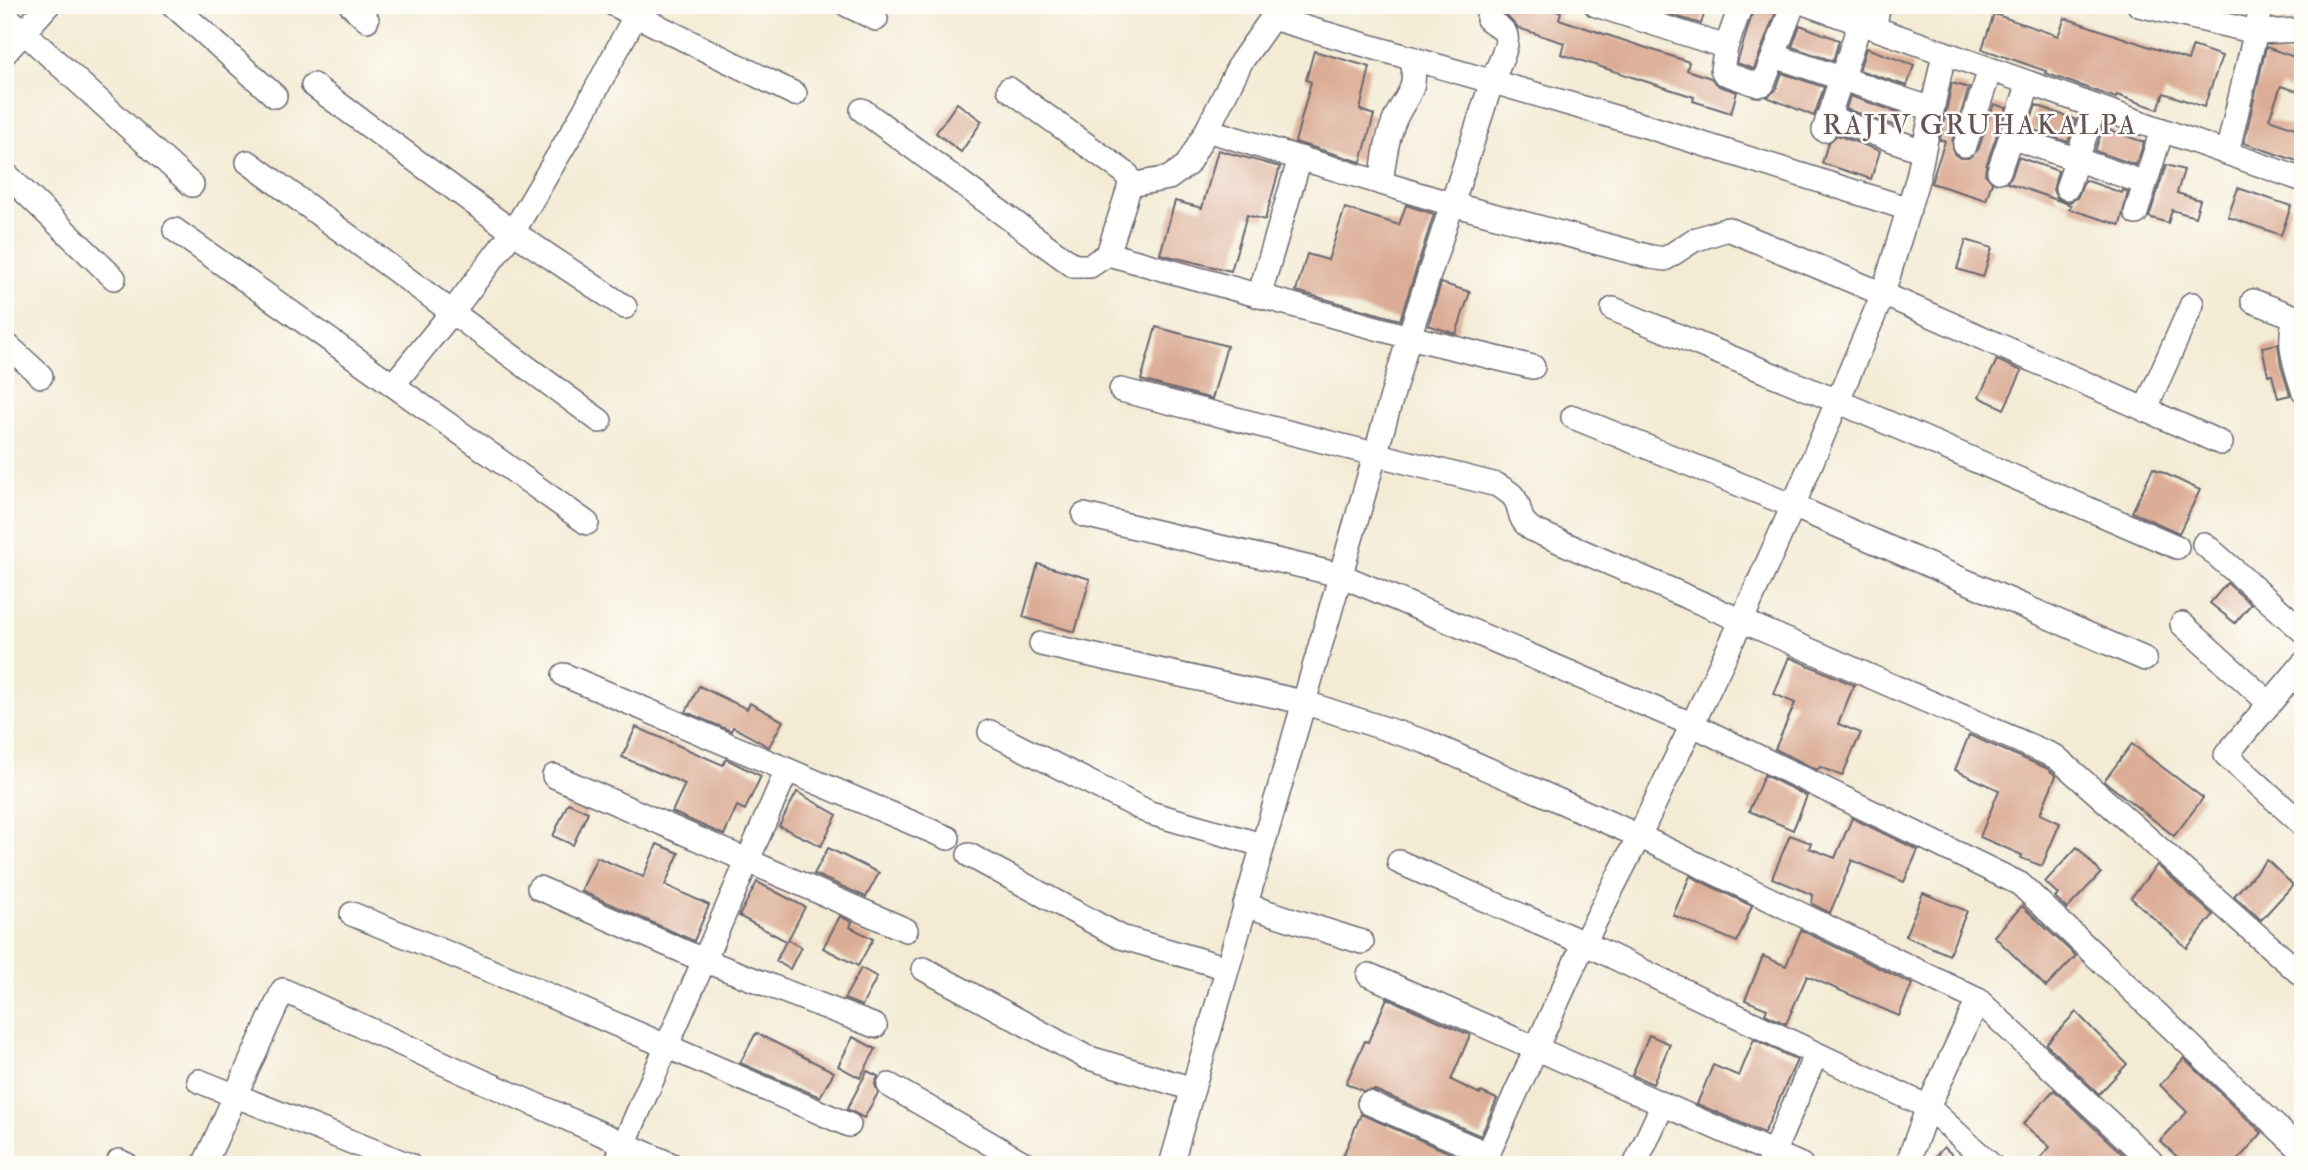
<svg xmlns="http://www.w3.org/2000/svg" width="2308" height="1170" viewBox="0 0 2308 1170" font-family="'IM FELL Double Pica',serif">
<rect width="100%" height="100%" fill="#fdfcf7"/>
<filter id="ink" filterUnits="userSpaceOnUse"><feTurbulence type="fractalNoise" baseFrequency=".0143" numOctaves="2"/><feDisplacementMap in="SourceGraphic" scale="14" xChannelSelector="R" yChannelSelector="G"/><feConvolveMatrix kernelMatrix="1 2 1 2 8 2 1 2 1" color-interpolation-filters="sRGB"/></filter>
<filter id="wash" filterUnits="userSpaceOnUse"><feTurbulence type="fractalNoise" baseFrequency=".00686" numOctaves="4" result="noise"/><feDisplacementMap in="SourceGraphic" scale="28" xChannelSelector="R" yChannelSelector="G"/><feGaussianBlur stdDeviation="1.57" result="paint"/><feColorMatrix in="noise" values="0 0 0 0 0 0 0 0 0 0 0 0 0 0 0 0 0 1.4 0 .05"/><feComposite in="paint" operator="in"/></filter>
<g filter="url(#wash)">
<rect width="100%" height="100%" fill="#f3ebd4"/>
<g id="blocks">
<g fill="#dcad96">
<polygon points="1503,5 1542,5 1561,12 1559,19 1689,62 1687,70 1711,78 1719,86 1737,92 1731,113 1693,101 1694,97 1561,54 1564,43 1518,28 1503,12"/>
<polygon points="1661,5 1673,5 1688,10 1690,5 1707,5 1701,24 1659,11"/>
<polygon points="1755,5 1776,11 1754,69 1737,63"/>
<polygon points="1994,14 2058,36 2065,18 2188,60 2193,46 2222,56 2204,107 2164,93 2158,109 2117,95 2116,98 2087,88 2045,73 2046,71 1982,49"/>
<polygon points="1800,25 1839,40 1833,61 1792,47"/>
<polygon points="2266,47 2303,60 2303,93 2281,86 2269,119 2303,131 2303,163 2244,143"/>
<polygon points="1866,48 1914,65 1907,86 1859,70"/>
<polygon points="1314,51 1370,67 1360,110 1374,115 1361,162 1295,142 1311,82 1306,80"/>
<polygon points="1782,73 1824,87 1814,116 1767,97 1776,90"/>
<polygon points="1952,83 1969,88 1952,141 1954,154 1960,158 1968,158 1978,150 1994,104 2006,108 1986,166 1985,174 1992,182 1986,200 1931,183 1945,141 1940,140"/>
<polygon points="1850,96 1900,113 1896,126 1846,109"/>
<polygon points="957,103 982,121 961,152 936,133"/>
<polygon points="2036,105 2076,120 2068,142 2028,128"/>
<polygon points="2103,128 2144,142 2136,165 2095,151"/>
<polygon points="1837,135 1880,151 1871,179 1822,163 1828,143"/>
<polygon points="1218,150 1280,167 1265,220 1247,215 1231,271 1160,254 1175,201 1202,208"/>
<polygon points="2018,157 2058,171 2053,190 2057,198 2063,201 2070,202 2077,198 2085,180 2122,193 2123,190 2128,192 2120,225 2069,209 2071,205 2006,182 2012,176"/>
<polygon points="2166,165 2184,170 2177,193 2200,200 2195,217 2172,210 2168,223 2149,217"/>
<polygon points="2238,188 2291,206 2281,235 2228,217"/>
<polygon points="1406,205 1434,214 1400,320 1296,291 1307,254 1328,260 1345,208 1399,225"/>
<polygon points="1966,240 1992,248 1983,277 1957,269"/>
<polygon points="1441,283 1470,292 1456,334 1428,325"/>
<polygon points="1156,327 1227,346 1212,399 1141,380"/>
<polygon points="2278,344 2281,366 2290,395 2278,398 2272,375 2268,375 2262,347"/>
<polygon points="1997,360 2022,371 2004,409 1979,397"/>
<polygon points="2153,468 2200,490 2179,533 2132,512"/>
<polygon points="1038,564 1090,579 1075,632 1023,617"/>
<polygon points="2227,583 2251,604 2235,623 2210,603"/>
<polygon points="1789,657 1854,685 1838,724 1861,733 1842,776 1820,767 1817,770 1775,749 1795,703 1774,694"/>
<polygon points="699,686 747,709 750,703 783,721 769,747 733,727 731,731 686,712"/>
<polygon points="636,727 723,765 726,759 761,776 745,810 737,806 724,835 672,812 685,784 622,757"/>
<polygon points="1969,735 2048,769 2056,776 2040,814 2060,823 2042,866 2021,858 2022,855 1980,837 1999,790 1955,770"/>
<polygon points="2132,744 2203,798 2174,836 2104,781"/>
<polygon points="1764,775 1807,796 1793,830 1749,811"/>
<polygon points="797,792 837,815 821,846 779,826"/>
<polygon points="568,803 588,812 573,845 553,836"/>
<polygon points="1852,818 1918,850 1904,882 1852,860 1830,913 1812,904 1813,895 1772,878 1790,835 1811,843 1809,848 1835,858"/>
<polygon points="657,844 679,853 665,885 709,905 694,941 581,891 597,857 643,877"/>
<polygon points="2077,847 2101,873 2067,909 2055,897 2058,894 2045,882"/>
<polygon points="828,848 879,873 866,897 814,874"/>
<polygon points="2267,860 2293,885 2261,920 2234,896"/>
<polygon points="2157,865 2213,915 2187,948 2131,898"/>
<polygon points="1690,876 1752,906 1737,942 1673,915"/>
<polygon points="757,882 805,907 788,940 801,947 790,969 776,961 786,941 739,916"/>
<polygon points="1923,893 1967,911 1949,955 1905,936"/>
<polygon points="2022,906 2076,956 2046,987 1994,936"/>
<polygon points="840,916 852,922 850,927 873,939 858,966 823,948"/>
<polygon points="1801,930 1912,984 1899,1016 1807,976 1786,1024 1765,1014 1767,1009 1745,1000 1763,956 1786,966"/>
<polygon points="861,968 877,977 862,1006 844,999"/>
<polygon points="1387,998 1470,1035 1451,1080 1480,1094 1481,1092 1497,1099 1481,1136 1375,1090 1363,1091 1346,1083 1365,1041 1368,1042"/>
<polygon points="2076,1012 2127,1064 2099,1094 2046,1044"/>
<polygon points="756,1033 834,1072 820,1097 740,1063"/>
<polygon points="1649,1035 1670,1044 1653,1084 1632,1075"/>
<polygon points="853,1037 876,1049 860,1078 838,1066"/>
<polygon points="1754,1039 1797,1060 1764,1133 1697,1104 1713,1065 1739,1076"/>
<polygon points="2184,1058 2262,1133 2233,1165 2186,1165 2160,1141 2187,1112 2160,1085"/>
<polygon points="867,1071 878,1076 875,1084 878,1093 864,1118 847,1109"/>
<polygon points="2054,1090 2134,1165 2034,1165 2050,1147 2023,1124"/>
<polygon points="1361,1114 1450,1153 1445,1165 1356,1165 1342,1158"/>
<polygon points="1944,1147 1963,1165 1928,1165"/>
</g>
</g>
</g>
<g filter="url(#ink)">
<use href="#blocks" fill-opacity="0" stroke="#6b6871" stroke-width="2"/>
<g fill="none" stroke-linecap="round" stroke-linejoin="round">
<g stroke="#6b6871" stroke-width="26">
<g id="minor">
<polyline points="173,5 275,96"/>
<polyline points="351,5 367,20"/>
<polyline points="615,5 795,94"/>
<polyline points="847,5 876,19"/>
<polyline points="1596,5 1726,47 1741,5"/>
<polyline points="1809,5 2303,180"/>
<polyline points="2139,5 2256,32 2303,30"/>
<polyline points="5,15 192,185"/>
<polyline points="1272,18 1649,127 1909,209"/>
<polyline points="1874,28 1879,5"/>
<polyline points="1726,47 1722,69 1724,73 1758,85 1763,84 1793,5"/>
<polyline points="5,53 48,5"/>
<polyline points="1775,56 1932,109"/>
<polyline points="313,85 513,232 625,307"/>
<polyline points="862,110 1074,266 1090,266 1108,254 1130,185 1127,174 1009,89"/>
<polyline points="1828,117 1923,151"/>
<polyline points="1207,130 1451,204 1651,257 1665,259 1694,240 1728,229 1883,294 2221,443"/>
<polyline points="1824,130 1860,23"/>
<polyline points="2011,137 2145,183"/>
<polyline points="1965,145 1990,70"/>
<polyline points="2227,153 2262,5"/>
<polyline points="248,162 600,421"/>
<polyline points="1999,171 2029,83"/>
<polyline points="5,173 114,278"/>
<path d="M 1381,183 C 1384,164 1385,145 1392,127 C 1402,96 1419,96 1412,58"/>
<polyline points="1130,185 1169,178 1187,165 1207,130 1241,62 1272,18 1274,5"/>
<polyline points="2067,188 2095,107"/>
<polyline points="2136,213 2162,130"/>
<polyline points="175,230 393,385"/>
<polyline points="1108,254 1409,337 1533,367"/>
<polyline points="1259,296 1300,158"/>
<polyline points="2253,301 2303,320"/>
<polyline points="1613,309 1837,401 2177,547"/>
<path d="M 2295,318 C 2287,346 2295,363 2303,390"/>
<polyline points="5,343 41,376"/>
<path d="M 1121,390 L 1497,485 C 1502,488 1508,491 1512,495 C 1524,508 1514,517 1533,530 L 2056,757 L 2303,976"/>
<polyline points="2145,410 2192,304"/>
<polyline points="1573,417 1793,506 2145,659"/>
<polyline points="1084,515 1340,575 1691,724 2020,884 2303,1152"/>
<polyline points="587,523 393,385 453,311 513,232 585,110 641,5"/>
<polyline points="2204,544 2303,631"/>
<polyline points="2182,624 2269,703"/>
<polyline points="1041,644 1303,702 1426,742 1639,836 1978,1000 2155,1165"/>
<polyline points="2303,664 2226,755 2303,825"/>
<polyline points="564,675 948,838"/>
<polyline points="990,732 1150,813 1262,845"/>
<polyline points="554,776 906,930"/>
<polyline points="969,855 1121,937 1227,968"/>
<polyline points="1399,862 1584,943 1928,1107 1978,1000"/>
<polyline points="539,888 703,960 875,1026"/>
<polyline points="1245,905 1362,942"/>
<polyline points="352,914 518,982 849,1125"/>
<polyline points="924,969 1086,1057 1193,1089"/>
<polyline points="1369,975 1801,1165"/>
<polyline points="199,1081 409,1165"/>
<polyline points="889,1085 1027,1165"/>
<polyline points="1369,1103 1488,1154"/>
<polyline points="119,1161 127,1165"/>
<polyline points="204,1165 283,990 480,1080 672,1165"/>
<polyline points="615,1165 787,770"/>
<path d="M 1171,1165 L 1409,337 L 1492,81 C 1496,70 1511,44 1505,33 C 1501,27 1494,24 1488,19 L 1489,5"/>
<polyline points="1483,1165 1584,943 1639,836 1742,620 1793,506 1883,294 1918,177 1944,53"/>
<polyline points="1635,1165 1663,1104"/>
<polyline points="1768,1165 1816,1054"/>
<polyline points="1907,1165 1928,1107 1991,1165"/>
</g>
</g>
<use href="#minor" stroke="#fff" stroke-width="23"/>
</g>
</g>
<g text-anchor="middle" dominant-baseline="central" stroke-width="5" stroke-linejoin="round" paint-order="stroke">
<g font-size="28" letter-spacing="2" fill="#63535b" stroke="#fdfcf7">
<text x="1980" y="125">RAJIV GRUHAKALPA</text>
</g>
</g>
<rect width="2308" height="1170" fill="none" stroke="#fdfcf7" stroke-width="28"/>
</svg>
